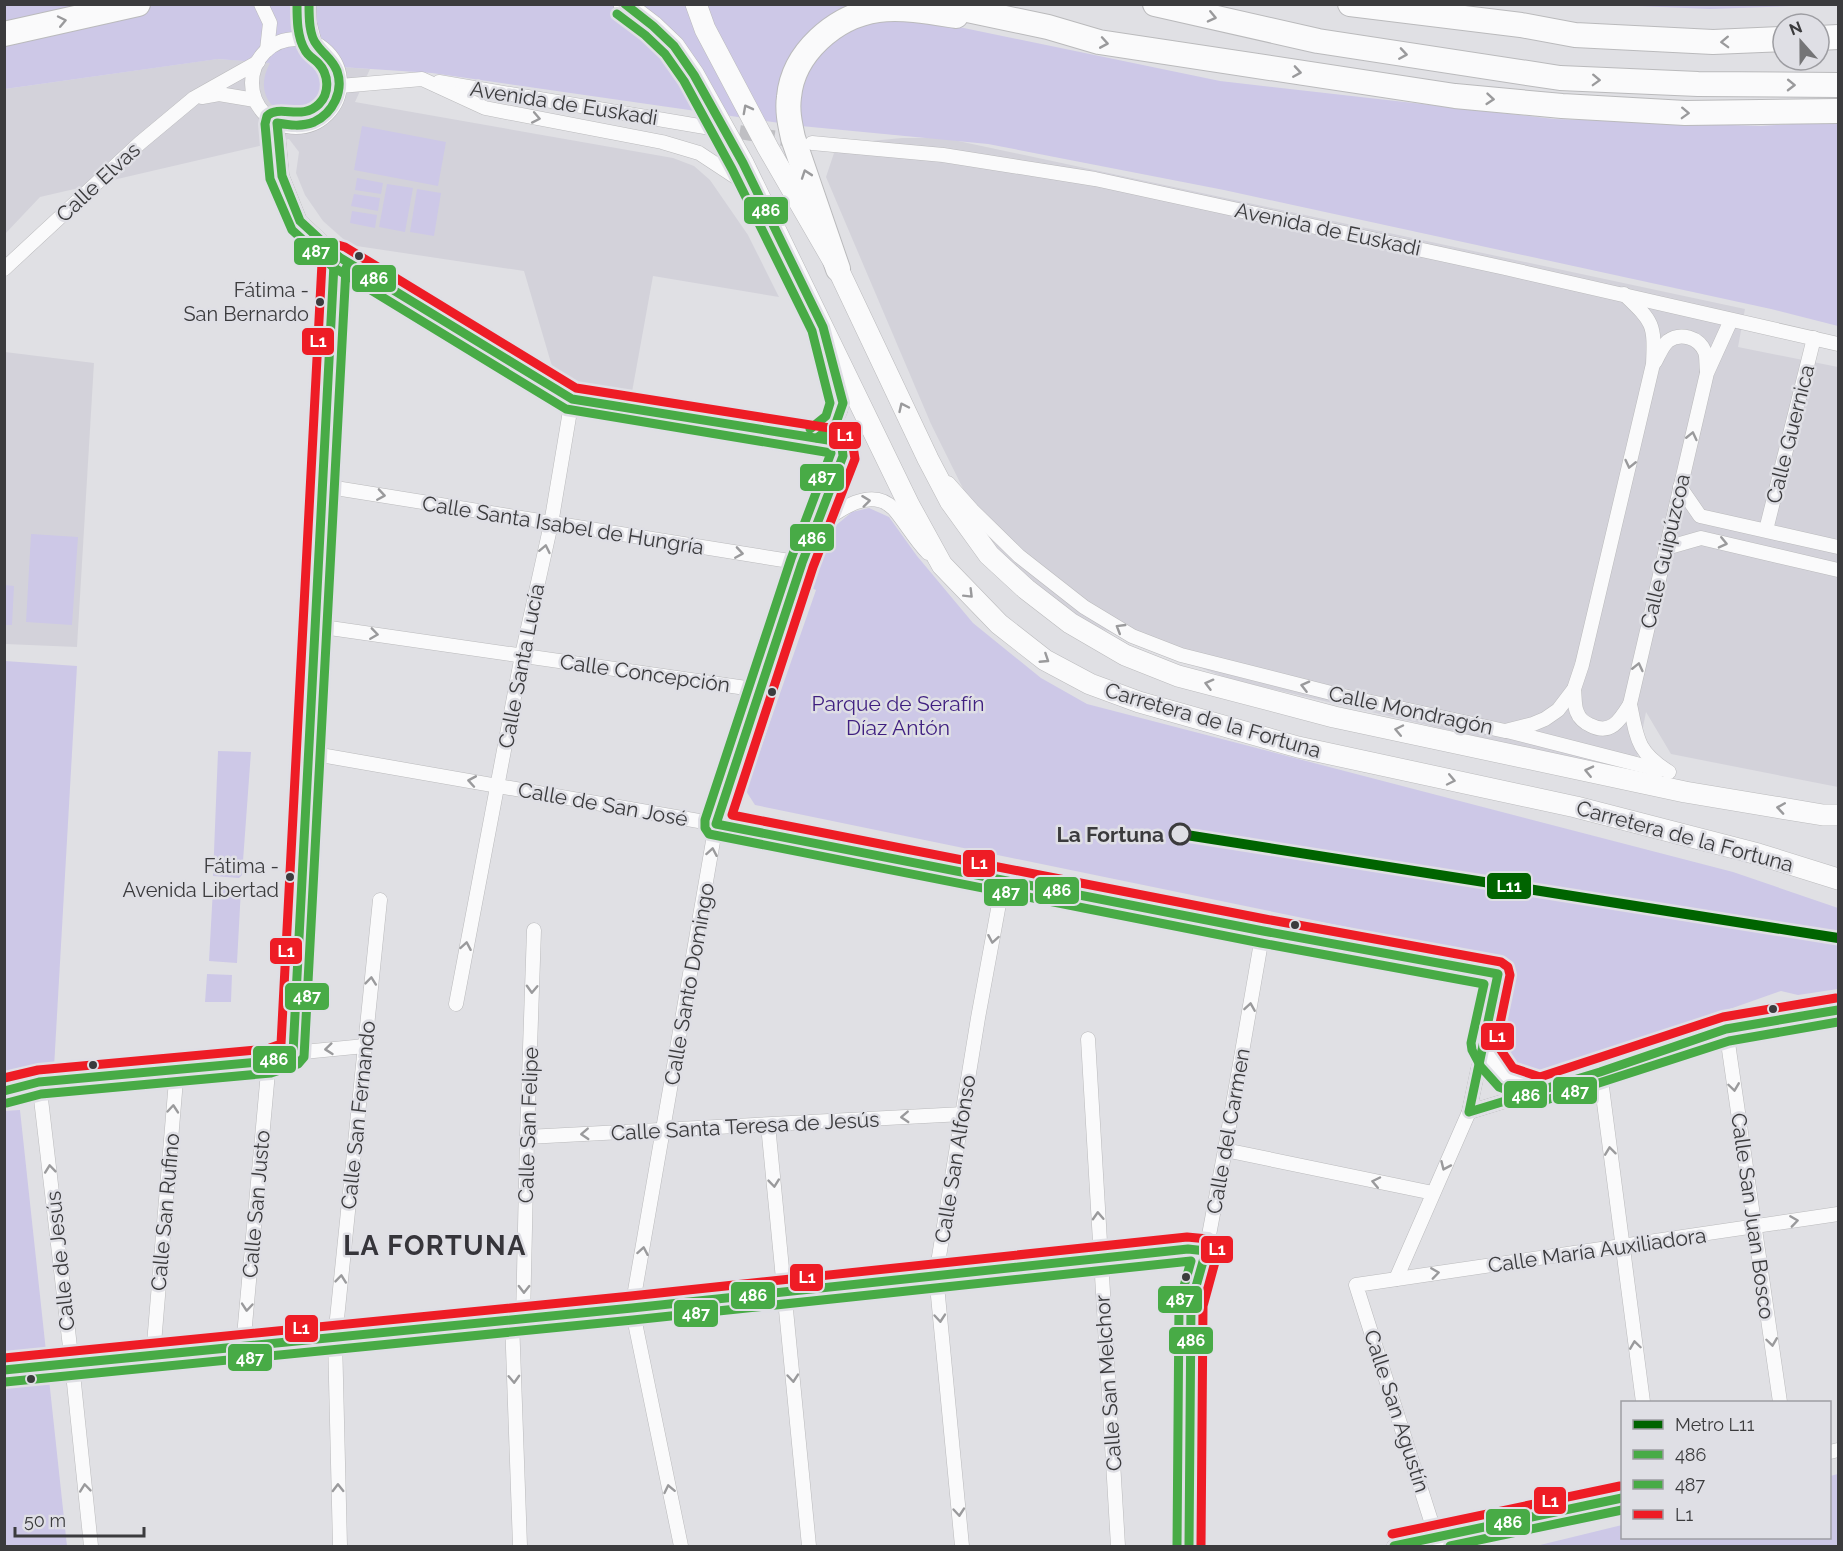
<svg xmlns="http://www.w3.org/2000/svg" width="1843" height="1551" viewBox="0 0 1843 1551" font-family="Raleway,sans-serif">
<rect width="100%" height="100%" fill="#e0e0e4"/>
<g fill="#d3d2da">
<polygon points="217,59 370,69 355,102 673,158 694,166 710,180 748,235 779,297 653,276 632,392 558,379 551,363 524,271 350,245 323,221 305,195 296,173 299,152 289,139 40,197 5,234 5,89"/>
<polygon points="902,138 944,138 1745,309 1738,347 1838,367 1838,787 1671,754 1646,712 1634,773 1229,679 1082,621 992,547 931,424 826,177 834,153 871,141"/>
<polygon points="5,352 94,363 77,647 5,644"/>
</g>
<g fill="#cdc8e7">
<path d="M 868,4 L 904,19 L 959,27 L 1220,81 L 1554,119 L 1761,126 L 1838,121 L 1838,326 L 1771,309 L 1224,190 L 988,144 L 801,126 L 432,73 L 325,66 C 326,74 329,81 328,89 C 319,136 242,115 270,63 L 218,59 L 5,89 L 5,5 Z"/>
<polygon points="1614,5 1614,4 1818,5 1710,9"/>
<polygon points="362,126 446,142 438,186 354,170"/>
<polygon points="357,178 383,183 381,194 355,190"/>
<polygon points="387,184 413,188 405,232 379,227"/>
<polygon points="417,189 441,193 434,236 410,232"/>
<polygon points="354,194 380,198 378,211 351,206"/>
<polygon points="352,211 377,215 375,228 350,223"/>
<path d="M 869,508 L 889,517 L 917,556 L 973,623 L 1041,678 L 1087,704 L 1733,872 L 1838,908 L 1838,989 L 1798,995 L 1781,991 L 1724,1011 L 1722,1019 L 1545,1074 C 1520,1074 1515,1068 1502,1048 L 1515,973 L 1514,965 L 1507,960 L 755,805 L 746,791 L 816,590 L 805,585 L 823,536 L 852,512 Z"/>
<polygon points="31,534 78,537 72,625 26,622"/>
<polygon points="5,585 14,586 12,625 5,625"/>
<polygon points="5,661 77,666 54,1068 5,1073"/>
<polygon points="218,751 251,752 242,875 239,878 213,876"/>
<polygon points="213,888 241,889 237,963 209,961"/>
<polygon points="207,974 232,975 231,1002 205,1002"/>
<polygon points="20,1110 67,1546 5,1546 4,1111"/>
<polygon points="1838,1474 1838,1546 1536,1546 1622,1525 1622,1538 1830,1538 1830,1476"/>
</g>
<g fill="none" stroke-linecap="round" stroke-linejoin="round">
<polyline stroke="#bfbfc3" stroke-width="14" stroke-dasharray="14 7" stroke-linecap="butt" points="719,129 798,141"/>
<g stroke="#bababc" stroke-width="15">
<g id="street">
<polyline points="261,4 270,23 267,50"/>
<polyline points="309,4 309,21 315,44"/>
<circle cx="296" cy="83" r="44"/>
<polyline points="439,82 705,127"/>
<polyline points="340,86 422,79 485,108 662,142 699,153 737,178 753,202"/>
<polyline points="202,97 219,94 255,100"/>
<polyline points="277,123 282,176 300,221 339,257 572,399 834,441 842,447 844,451 802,563 716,824 632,1308 681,1546"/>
<polyline points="812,143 943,155 1095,179 1505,268 1838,344"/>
<polyline points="4,269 140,143 194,98 258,62"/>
<path d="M 1655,362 C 1659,355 1662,346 1668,341 C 1680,332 1699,337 1705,352 C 1707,357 1706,365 1707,371"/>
<path d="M 817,438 C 851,410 843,402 833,364"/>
<path d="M 948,483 L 972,510 L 1019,556 L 1084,607 L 1132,636 L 1181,655 L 1339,695 L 1505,731 L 1533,724 L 1545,719 L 1558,710 L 1574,689 L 1582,665 L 1653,364 C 1655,323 1653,322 1624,294"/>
<polyline points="323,486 802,563"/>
<polyline points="1680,487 1700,516 1838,547"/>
<path d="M 815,528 C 835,513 870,484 894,509 C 906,523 915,540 928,553"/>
<polyline points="1766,530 1814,338"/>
<polyline points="1666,548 1701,538 1838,570"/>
<polyline points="316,626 760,690"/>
<path d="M 1574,689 C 1575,696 1574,706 1577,712 C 1579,718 1585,723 1590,725 C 1611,736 1620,720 1630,704"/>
<polyline points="1507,731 1660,770"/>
<polyline points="309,753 716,824 1263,931 1498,974 1469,1112 1396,1279"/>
<path d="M 1669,772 C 1637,752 1637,739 1630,704 L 1707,373 L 1731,320"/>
<polyline points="456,1004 522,655 551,524 572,399"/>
<polyline points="1726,1029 1780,1402"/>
<polyline points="1088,1039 1118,1546"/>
<path d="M 1483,1045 C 1500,1077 1508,1078 1540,1090"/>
<polyline points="293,1053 334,264 339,257"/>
<polyline points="1600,1072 1643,1402"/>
<polyline points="39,1082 72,1364 91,1546"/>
<polyline points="4,1091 39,1082 269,1061 293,1053 365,1046"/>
<polyline points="1469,1112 1600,1072 1726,1029 1838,1010"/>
<polyline points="768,1125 809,1546"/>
<polyline points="527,1137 963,1114"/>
<polyline points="1225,1150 1433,1193"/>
<polyline points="523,1319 527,1137 534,930"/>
<polyline points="512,1320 520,1546"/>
<polyline points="243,1347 269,1061"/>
<polyline points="153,1356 177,1068"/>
<polyline points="4,1370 632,1308 1188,1249 1206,1251"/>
<polyline points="1830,1452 1838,1450"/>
<polyline points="340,1546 335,1338 380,900"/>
<polyline points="962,1546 936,1275 978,1018 1003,882"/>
<polyline points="1189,1546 1191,1304 1206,1251 1225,1150 1263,931"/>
<polyline points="1394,1546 1622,1498"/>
<polyline points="1439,1546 1356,1285 1838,1214"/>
<polyline points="1465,1546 1487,1530"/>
</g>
</g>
<g stroke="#bababc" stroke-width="22">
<g id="primary">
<polyline points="624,4 653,26 674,46 694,75 743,163 909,505 942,565 999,624 1045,660 1090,684 1139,702 1298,747 1576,807 1758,854 1838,879"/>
<polyline points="696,4 705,29 768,148 838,269 928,459 950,501 989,555 1026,589 1070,623 1125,655 1178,676 1334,717 1685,792 1823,815 1838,815"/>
</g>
</g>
<g stroke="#bababc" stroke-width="26">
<g id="highway">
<polyline points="939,4 1048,27 1099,42 1455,96 1562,106 1685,113 1838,111"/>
<polyline points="1155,4 1318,41 1560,78 1698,84 1838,85"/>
<polyline points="1350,4 1521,25 1575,35 1713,42 1783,39"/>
<polyline points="4,34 138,4"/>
<polyline points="1819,38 1838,37"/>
<path d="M 838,269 L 793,138 C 790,124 787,111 789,97 C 793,53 835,16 878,10 C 904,7 931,12 956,16"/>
</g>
</g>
<use href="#street" stroke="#fafafb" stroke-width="14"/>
<use href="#primary" stroke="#fafafb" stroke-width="21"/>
<use href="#highway" stroke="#fafafb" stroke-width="24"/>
<g stroke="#dfdfe5" stroke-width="14">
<g id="bus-1">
<path d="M 309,4 C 309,17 309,36 317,45 C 324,55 332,59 337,71 C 344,91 333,113 314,122 C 302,127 289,125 277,123 L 282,176 L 300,221 L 339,257 L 572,399 L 834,441 L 842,447 L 843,456 L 802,563 L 716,824 L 1263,931 L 1498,974 L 1469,1112 L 1600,1072 L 1726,1029 L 1838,1010"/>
<polyline points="625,4 653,26 674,46 694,75 743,163 823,327 843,403 836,423 817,438"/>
<polyline points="4,1091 39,1082 269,1061 293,1053 334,264 339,257"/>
<polyline points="4,1370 632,1308 1188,1249 1206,1251 1191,1304 1189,1546"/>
<polyline points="1394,1546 1622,1498"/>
</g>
</g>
<g stroke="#dfdfe5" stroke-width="14">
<g id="bus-2">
<path d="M 297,4 C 297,19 297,37 305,50 C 307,55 314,59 318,63 C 329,74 330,93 319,104 C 302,121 280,104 267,116 L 265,124 L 270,179 L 292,230 L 333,267 L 566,409 L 831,453 L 791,559 L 705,820 L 705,828 L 709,834 L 1261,943 L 1484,984 L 1471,1043 L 1472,1050 L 1481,1067 L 1499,1087 L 1540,1102 L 1729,1041 L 1838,1022"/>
<polyline points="617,14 645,35 665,54 684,81 732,169 812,331 830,403 826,416 810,429"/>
<polyline points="7,1103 41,1094 271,1073 298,1064 304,1057 346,268 349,264"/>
<polyline points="5,1382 633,1320 1191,1261 1179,1304 1177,1546"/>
<polyline points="1450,1546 1622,1510"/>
</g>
</g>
<g stroke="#dfdfe5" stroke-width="14">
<g id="bus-3">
<polyline points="4,1078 38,1070 267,1049 281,1044 322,263 330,249 338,245 345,247 576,388 836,429 852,440 855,459 813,567 732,815 1265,919 1501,962 1508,967 1510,975 1496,1043 1513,1068 1540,1077 1723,1017 1836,998"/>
<polyline points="4,1358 631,1296 1187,1237 1208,1239 1214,1243 1218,1251 1203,1306 1201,1546"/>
<polyline points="1392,1534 1620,1486"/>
</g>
</g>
<use href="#bus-1" stroke="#48ab46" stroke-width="9"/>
<use href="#bus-2" stroke="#48ab46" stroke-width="9"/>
<use href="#bus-3" stroke="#ee1c25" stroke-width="9"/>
<g stroke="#dfdfe5" stroke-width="15">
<polyline id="metro-1" points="1180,834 1838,938"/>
</g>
<use href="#metro-1" stroke="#006400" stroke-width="10"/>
</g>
<defs><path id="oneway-chevron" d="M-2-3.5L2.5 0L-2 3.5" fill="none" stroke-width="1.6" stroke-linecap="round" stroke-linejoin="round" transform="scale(1.5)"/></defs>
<g stroke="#9a9a9c">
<use href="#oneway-chevron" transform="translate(1212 17) rotate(13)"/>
<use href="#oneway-chevron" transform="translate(62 21) rotate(-12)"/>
<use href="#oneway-chevron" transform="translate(1725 42) rotate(178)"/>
<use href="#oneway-chevron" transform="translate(1104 43) rotate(10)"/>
<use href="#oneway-chevron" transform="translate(1403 54) rotate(9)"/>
<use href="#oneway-chevron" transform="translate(1297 72) rotate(9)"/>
<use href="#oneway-chevron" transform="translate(1596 80) rotate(2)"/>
<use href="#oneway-chevron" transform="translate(1791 85) rotate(1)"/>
<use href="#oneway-chevron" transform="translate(1490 99) rotate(5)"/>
<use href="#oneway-chevron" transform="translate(747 109) rotate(-118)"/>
<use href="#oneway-chevron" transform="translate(1685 113) rotate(2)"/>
<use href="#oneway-chevron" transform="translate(536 118) rotate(11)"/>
<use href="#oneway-chevron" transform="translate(806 174) rotate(-109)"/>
<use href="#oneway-chevron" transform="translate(903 407) rotate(-115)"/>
<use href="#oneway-chevron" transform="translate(1692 436) rotate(-77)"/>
<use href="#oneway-chevron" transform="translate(1630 464) rotate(103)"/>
<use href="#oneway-chevron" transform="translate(381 495) rotate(9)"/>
<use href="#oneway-chevron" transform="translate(866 501) rotate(-7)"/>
<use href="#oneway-chevron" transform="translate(1723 543) rotate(13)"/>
<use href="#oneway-chevron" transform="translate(545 549) rotate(-78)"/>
<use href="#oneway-chevron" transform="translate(739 553) rotate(9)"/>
<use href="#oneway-chevron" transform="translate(969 594) rotate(45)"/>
<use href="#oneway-chevron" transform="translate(1120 628) rotate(-149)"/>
<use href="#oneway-chevron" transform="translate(374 634) rotate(8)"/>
<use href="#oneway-chevron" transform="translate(1045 659) rotate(33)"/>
<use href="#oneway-chevron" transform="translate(1638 667) rotate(-77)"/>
<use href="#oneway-chevron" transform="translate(1209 684) rotate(-165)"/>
<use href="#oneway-chevron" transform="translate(1305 686) rotate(-166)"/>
<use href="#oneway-chevron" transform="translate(1399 730) rotate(-168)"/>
<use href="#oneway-chevron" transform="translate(1589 771) rotate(-167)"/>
<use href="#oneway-chevron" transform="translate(1451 780) rotate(12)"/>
<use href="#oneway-chevron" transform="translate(472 781) rotate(-170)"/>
<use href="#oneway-chevron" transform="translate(1781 808) rotate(-171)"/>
<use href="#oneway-chevron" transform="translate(712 852) rotate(-80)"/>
<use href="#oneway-chevron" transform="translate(993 939) rotate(100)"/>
<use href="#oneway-chevron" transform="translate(466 946) rotate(-80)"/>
<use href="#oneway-chevron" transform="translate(371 981) rotate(-84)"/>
<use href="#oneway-chevron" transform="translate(532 989) rotate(92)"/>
<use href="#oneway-chevron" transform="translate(1250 1007) rotate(-81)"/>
<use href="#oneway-chevron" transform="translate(329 1049) rotate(174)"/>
<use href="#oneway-chevron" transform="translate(1734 1087) rotate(82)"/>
<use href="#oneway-chevron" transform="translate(173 1109) rotate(-85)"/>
<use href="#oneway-chevron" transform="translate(905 1117) rotate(177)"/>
<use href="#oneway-chevron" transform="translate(585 1134) rotate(177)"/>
<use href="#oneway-chevron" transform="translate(1610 1151) rotate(-97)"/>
<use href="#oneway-chevron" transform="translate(1445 1166) rotate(114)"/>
<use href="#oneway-chevron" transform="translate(50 1169) rotate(-96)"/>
<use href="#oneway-chevron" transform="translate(1376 1182) rotate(-168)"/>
<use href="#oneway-chevron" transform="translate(774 1183) rotate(84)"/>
<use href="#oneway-chevron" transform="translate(1098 1216) rotate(-93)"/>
<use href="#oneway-chevron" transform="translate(1794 1221) rotate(-8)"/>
<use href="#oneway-chevron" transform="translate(643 1251) rotate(-80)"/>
<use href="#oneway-chevron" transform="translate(1435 1273) rotate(-8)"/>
<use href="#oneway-chevron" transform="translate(341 1279) rotate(-84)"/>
<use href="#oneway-chevron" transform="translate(524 1289) rotate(91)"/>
<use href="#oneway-chevron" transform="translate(247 1307) rotate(95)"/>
<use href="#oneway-chevron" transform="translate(940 1318) rotate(85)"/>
<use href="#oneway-chevron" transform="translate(1772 1342) rotate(82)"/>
<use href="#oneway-chevron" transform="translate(1635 1345) rotate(-98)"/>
<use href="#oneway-chevron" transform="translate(793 1378) rotate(85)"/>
<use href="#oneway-chevron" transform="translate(514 1379) rotate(88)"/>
<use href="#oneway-chevron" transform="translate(85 1488) rotate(-96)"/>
<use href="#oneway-chevron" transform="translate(338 1488) rotate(-91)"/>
<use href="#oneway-chevron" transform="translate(669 1489) rotate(-102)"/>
<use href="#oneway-chevron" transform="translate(959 1512) rotate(85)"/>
</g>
<g fill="#3b3b3d" stroke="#dfdfe5" stroke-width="2">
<circle cx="359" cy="256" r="5"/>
<circle cx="320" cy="302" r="5"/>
<circle cx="772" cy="692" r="5"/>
<circle cx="290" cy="877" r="5"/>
<circle cx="1295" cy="925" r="5"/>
<circle cx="1773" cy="1009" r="5"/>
<circle cx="93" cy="1065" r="5"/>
<circle cx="1186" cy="1277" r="5"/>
<circle cx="31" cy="1379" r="5"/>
</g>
<circle fill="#dfdfe5" stroke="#3b3b3d" stroke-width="3" cx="1180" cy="834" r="10"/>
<g text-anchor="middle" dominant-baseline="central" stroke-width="5" stroke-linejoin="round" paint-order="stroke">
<g font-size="20" fill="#3b3b3d" stroke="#dfdfe5" text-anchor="end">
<text x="309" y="290">Fátima -<tspan x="309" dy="24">San Bernardo</tspan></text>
<text x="279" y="866">Fátima -<tspan x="279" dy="24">Avenida Libertad</tspan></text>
</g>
<g font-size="21" fill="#3b3b3d" stroke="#dfdfe5">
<text transform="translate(564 103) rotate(9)">Avenida de Euskadi</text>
<text transform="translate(98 182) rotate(-43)">Calle Elvas</text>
<text transform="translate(1328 229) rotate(12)">Avenida de Euskadi</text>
<text transform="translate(1790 434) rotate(-76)">Calle Guernica</text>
<text transform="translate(563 525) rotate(9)">Calle Santa Isabel de Hungría</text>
<text transform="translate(1665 551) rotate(-77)">Calle Guipúzcoa</text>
<text transform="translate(521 666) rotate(-79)">Calle Santa Lucía</text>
<text transform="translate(645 673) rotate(8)">Calle Concepción</text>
<text transform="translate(1411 710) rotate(12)">Calle Mondragón</text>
<text transform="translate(1213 720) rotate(16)">Carretera de la Fortuna</text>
<text transform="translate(603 804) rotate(10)">Calle de San José</text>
<text transform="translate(1685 836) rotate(15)">Carretera de la Fortuna</text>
<text transform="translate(689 984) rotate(-80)">Calle Santo Domingo</text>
<text transform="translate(358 1115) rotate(-84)">Calle San Fernando</text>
<text transform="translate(528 1125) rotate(-88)">Calle San Felipe</text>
<text transform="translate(745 1126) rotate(-3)">Calle Santa Teresa de Jesús</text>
<text transform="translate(1228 1131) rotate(-80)">Calle del Carmen</text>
<text transform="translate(955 1159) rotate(-81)">Calle San Alfonso</text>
<text transform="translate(256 1204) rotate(-85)">Calle San Justo</text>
<text transform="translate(165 1212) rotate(-85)">Calle San Rufino</text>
<text transform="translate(1753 1216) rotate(82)">Calle San Juan Bosco</text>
<text transform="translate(1597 1250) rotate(-8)">Calle María Auxiliadora</text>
<text transform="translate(60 1261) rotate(-96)">Calle de Jesús</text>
<text transform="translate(1108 1383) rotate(-94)">Calle San Melchor</text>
<text transform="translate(1397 1411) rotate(72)">Calle San Agustín</text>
</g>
<g font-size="21" fill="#3f1f80" stroke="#dfdfe5">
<text x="898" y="703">Parque de Serafín<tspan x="898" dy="24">Díaz Antón</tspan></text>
</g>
<g font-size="21" font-weight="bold" fill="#3b3b3d" stroke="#dfdfe5" text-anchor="end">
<text x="1164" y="834">La Fortuna</text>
</g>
<g font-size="27" font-weight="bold" letter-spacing="1.5" fill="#36353a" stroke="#dfdfe5">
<text x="435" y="1245">LA FORTUNA</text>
</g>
</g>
<g stroke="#dfdfe5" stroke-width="2">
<rect x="743" y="196" width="46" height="29" rx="6" fill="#48ab46"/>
<rect x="293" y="237" width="46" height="29" rx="6" fill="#48ab46"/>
<rect x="351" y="264" width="46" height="29" rx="6" fill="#48ab46"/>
<rect x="301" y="327" width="34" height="29" rx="6" fill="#ee1c25"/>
<rect x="828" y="421" width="34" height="29" rx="6" fill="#ee1c25"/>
<rect x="799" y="463" width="46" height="29" rx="6" fill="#48ab46"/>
<rect x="789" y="523" width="46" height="29" rx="6" fill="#48ab46"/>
<rect x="962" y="849" width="34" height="29" rx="6" fill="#ee1c25"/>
<rect x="1486" y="872" width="46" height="28" rx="6" fill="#006400"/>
<rect x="1034" y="876" width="46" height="29" rx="6" fill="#48ab46"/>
<rect x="983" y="878" width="46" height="29" rx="6" fill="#48ab46"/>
<rect x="269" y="937" width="34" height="28" rx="6" fill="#ee1c25"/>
<rect x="284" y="982" width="46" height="29" rx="6" fill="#48ab46"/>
<rect x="1480" y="1022" width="35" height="29" rx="6" fill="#ee1c25"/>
<rect x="252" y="1045" width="45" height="29" rx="6" fill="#48ab46"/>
<rect x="1552" y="1076" width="46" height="29" rx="6" fill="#48ab46"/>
<rect x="1503" y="1080" width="45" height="29" rx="6" fill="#48ab46"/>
<rect x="1200" y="1235" width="34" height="29" rx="6" fill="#ee1c25"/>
<rect x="789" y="1263" width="35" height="29" rx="6" fill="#ee1c25"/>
<rect x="730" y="1281" width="46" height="29" rx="6" fill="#48ab46"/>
<rect x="1157" y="1285" width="46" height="29" rx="6" fill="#48ab46"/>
<rect x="673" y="1299" width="46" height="29" rx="6" fill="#48ab46"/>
<rect x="284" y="1314" width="35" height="29" rx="6" fill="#ee1c25"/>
<rect x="1168" y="1326" width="46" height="29" rx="6" fill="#48ab46"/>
<rect x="227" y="1343" width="46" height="29" rx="6" fill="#48ab46"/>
<rect x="1533" y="1486" width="34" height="29" rx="6" fill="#ee1c25"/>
<rect x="1485" y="1508" width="46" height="28" rx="6" fill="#48ab46"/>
</g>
<g font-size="16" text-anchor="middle" font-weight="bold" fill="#fff">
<text x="766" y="216">486</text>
<text x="316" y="257">487</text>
<text x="374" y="284">486</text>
<text x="318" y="347">L1</text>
<text x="845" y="441">L1</text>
<text x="822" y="483">487</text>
<text x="812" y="544">486</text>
<text x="979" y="869">L1</text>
<text x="1509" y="892">L11</text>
<text x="1057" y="896">486</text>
<text x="1006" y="898">487</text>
<text x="286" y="957">L1</text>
<text x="307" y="1002">487</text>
<text x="1497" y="1042">L1</text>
<text x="274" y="1065">486</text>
<text x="1575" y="1097">487</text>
<text x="1526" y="1101">486</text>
<text x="1217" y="1255">L1</text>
<text x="807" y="1283">L1</text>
<text x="753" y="1301">486</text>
<text x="1180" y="1305">487</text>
<text x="696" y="1319">487</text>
<text x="301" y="1334">L1</text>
<text x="1191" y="1346">486</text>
<text x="250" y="1364">487</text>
<text x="1550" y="1507">L1</text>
<text x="1508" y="1528">486</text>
</g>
<rect width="1843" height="1551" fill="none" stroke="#3b3b3d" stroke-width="12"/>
<rect x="1621" y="1401" width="210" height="138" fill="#dfdfe5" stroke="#9d9da2" stroke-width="1.5"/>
<rect x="1633" y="1420" width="30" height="9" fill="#006400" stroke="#9d9da2" stroke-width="1.5"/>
<text x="1675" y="1431" font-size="18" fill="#3b3b3d">Metro L11</text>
<rect x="1633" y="1450" width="30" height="9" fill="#48ab46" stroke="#9d9da2" stroke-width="1.5"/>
<text x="1675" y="1461" font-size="18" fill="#3b3b3d">486</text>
<rect x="1633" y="1480" width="30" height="9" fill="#48ab46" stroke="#9d9da2" stroke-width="1.5"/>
<text x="1675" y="1491" font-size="18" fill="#3b3b3d">487</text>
<rect x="1633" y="1510" width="30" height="9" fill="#ee1c25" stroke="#9d9da2" stroke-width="1.5"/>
<text x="1675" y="1521" font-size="18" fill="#3b3b3d">L1</text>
<g transform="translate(1801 42) rotate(339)"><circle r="28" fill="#dfdfe5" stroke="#9d9da2" stroke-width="1.5"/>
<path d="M0-4.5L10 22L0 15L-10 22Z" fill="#757577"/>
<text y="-9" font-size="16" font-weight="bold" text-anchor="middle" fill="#3b3b3d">N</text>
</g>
<path d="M15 1527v9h129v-9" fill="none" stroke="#3b3b3d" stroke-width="3"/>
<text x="24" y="1527" font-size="18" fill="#3b3b3d" stroke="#dfdfe5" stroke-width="4.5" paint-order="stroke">50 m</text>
</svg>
